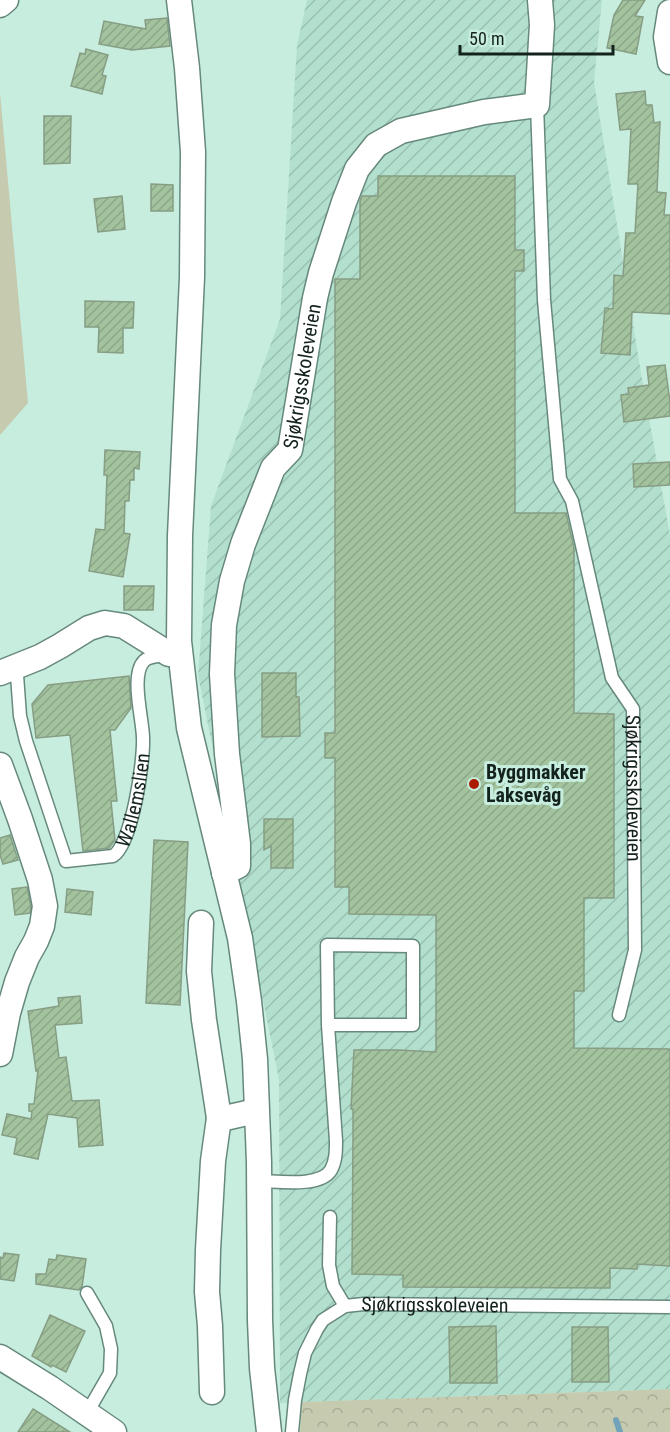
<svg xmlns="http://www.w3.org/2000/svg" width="670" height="1432" viewBox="0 0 670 1432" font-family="'Roboto Condensed',sans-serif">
<defs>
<pattern id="industrial-furrows" width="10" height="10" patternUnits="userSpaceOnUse" patternTransform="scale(1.5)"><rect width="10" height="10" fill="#b3e0ce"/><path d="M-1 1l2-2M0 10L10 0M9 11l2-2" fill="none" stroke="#99c0b0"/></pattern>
<pattern id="park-crowns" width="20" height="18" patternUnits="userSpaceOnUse" patternTransform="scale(1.5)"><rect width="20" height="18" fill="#c6caae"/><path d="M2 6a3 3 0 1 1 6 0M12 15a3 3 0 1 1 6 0" fill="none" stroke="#a9ad95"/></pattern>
<pattern id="building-hatch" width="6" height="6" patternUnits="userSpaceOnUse" patternTransform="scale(1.5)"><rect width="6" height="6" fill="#a2c39e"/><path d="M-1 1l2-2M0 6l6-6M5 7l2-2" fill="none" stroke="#8ba788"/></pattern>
</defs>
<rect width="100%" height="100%" fill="#c7edde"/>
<polygon fill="url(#industrial-furrows)" points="307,0 602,0 594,82 641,373 670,535 670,1389 280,1403 279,1080 198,675 211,506 280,319 297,45"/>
<polygon fill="#c6caae" points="0,93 28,403 0,435"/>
<polygon fill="url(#park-crowns)" points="670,1389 670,1432 300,1432 302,1402"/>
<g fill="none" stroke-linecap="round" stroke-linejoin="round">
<polyline stroke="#70a3b8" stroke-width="6" points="616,1420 620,1432"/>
</g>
<g fill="url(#building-hatch)" stroke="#879d84" stroke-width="1.5">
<polygon points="623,0 645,0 635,16 643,17 636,54 607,48 614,15"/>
<polygon points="167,18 170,46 132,50 99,44 104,21 146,29 145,20"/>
<polygon points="86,49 108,55 102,75 106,76 102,94 71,86 80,53 85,54"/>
<polygon points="645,91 646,105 652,105 654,123 660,122 657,192 666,193 664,215 670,215 670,314 632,312 630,355 601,353 605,308 613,309 614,275 623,276 626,233 635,233 638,184 628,184 631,129 620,130 616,94"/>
<polygon points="44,116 71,116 70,163 44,164"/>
<polygon points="378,176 515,176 515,250 524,250 524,271 515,271 515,513 566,513 574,548 574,713 614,714 614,898 584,898 584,991 574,991 574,1048 670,1049 670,1266 637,1264 637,1269 610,1268 610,1288 403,1287 403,1275 352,1274 353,1135 353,1109 351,1109 354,1050 399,1050 436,1052 436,915 349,914 349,887 335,887 335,758 325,758 325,733 335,733 335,279 360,279 360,201 362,196 378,196"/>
<polygon points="151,184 173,185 173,211 151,211"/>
<polygon points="122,196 125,229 98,232 94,199"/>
<polygon points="85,301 134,302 133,328 123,328 123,353 98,352 99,327 85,327"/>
<polygon points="665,365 670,402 670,416 624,422 621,395 629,394 628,388 649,385 647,367"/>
<polygon points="105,450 140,452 139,469 134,468 134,480 130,480 129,501 125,501 124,533 130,534 123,577 89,571 96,529 105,530 107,475 104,475"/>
<polygon points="670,462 670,485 634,487 633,464"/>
<polygon points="124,586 154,586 153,610 124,610"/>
<polygon points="262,673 296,673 296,697 299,697 300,736 262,737"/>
<polygon points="129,676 131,708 115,730 110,730 117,801 111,801 115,840 109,848 83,851 70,735 36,738 32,704 48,685"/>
<polygon points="264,819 293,819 293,868 271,868 271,846 264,850"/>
<polygon points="10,835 18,860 3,864 0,855 0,838"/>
<polygon points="154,840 188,842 180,1005 146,1003"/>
<polygon points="27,887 31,906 30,913 15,915 12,889"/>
<polygon points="67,889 93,892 91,915 65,912"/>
<polygon points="80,996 82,1023 55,1025 59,1058 66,1057 72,1101 99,1100 103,1145 79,1147 77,1118 48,1114 38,1159 14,1154 17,1138 2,1135 7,1114 31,1119 32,1112 29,1111 29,1104 34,1104 38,1070 36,1071 28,1011 59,1006 58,998"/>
<polygon points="4,1253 19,1255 14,1281 0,1279 0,1257 3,1258"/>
<polygon points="57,1255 86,1259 82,1287 79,1290 36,1284 36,1274 46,1274 49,1259 56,1260"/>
<polygon points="50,1315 85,1331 66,1372 52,1365 51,1367 32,1356"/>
<polygon points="496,1326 497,1383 450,1383 449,1327"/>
<polygon points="572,1327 608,1327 609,1382 572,1382"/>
<polygon points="33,1409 70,1432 18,1432"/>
</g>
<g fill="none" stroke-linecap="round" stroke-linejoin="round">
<g stroke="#66897c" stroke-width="15">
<g id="service">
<path id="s1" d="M 537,105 L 544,300 L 560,479 L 572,501 L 612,678 L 633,709 L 635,950 L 619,1015"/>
<path id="s2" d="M 14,667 L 17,675 L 20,716 L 26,741 L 66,861 L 113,856 C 132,844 144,762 143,738 C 143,720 130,675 144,661 C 149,656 159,656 165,655"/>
<path d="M 258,1181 C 277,1181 320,1188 331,1170 C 336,1161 336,1151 336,1141 L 328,1025 L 327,945 L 413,946 L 413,1025 L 328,1025"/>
<polyline points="330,1217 329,1265 333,1286 345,1306"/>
<polyline points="87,1293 106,1326 111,1349 110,1373 91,1406 86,1413 89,1415"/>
<path id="s3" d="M 292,1432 L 295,1400 L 300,1374 L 305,1353 L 317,1329 L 323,1320 L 345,1306 L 364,1304 L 670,1307"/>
</g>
</g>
<g stroke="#66897c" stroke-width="27">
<g id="minor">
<polyline points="179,0 187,68 193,152 192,277 180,536 179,641 189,728 240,938 249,1001 255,1059 259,1162 260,1320 262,1368 269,1432"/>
<polyline points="0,5 6,0"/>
<polyline points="670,12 666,37 670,62"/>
<polyline points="0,673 40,657 60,646 89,628 105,623 124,626 169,654 180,654"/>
<polyline points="0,765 20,819 40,880 45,906 42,926 36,941 27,957 17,982 8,1013 0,1054"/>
<path id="s4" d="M 224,873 L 238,866 L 238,844 L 227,754 L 222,674 L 224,625 L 232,581 L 243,544 L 273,468 L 290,450 L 315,298 L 321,273 L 344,202 L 357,169 L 376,145 L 401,131 L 484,112 L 537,105 L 542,25 L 540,0"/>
<polyline points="201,923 199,971 204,1020 219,1118 225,1118 256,1111"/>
<polyline points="0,1357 50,1388 114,1432"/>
<polyline points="212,1392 210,1326 207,1292 208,1250 213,1161 219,1118"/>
</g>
</g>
<use href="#service" stroke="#fff" stroke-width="12"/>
<use href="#minor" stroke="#fff" stroke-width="24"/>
</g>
<circle fill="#ab1b02" stroke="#c7edde" stroke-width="2" cx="474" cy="784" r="6"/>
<g text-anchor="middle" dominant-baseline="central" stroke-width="6" stroke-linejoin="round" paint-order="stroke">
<g font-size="20" fill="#14221d" stroke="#c7edde">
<text stroke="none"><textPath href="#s4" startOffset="522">Sjøkrigsskoleveien</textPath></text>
<text stroke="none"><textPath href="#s1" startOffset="698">Sjøkrigsskoleveien</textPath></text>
<text stroke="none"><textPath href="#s2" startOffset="310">Wallemslien</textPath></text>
<text stroke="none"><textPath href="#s3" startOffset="234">Sjøkrigsskoleveien</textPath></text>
</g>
<g font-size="20" font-weight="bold" fill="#14221d" stroke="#c7edde" text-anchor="start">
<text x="486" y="772">Byggmakker<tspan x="486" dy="23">Laksevåg</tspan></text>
</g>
</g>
<path d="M460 45v9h153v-9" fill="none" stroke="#14221d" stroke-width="3"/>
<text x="469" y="45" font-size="18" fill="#14221d" stroke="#c7edde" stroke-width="4.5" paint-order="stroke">50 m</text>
</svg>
